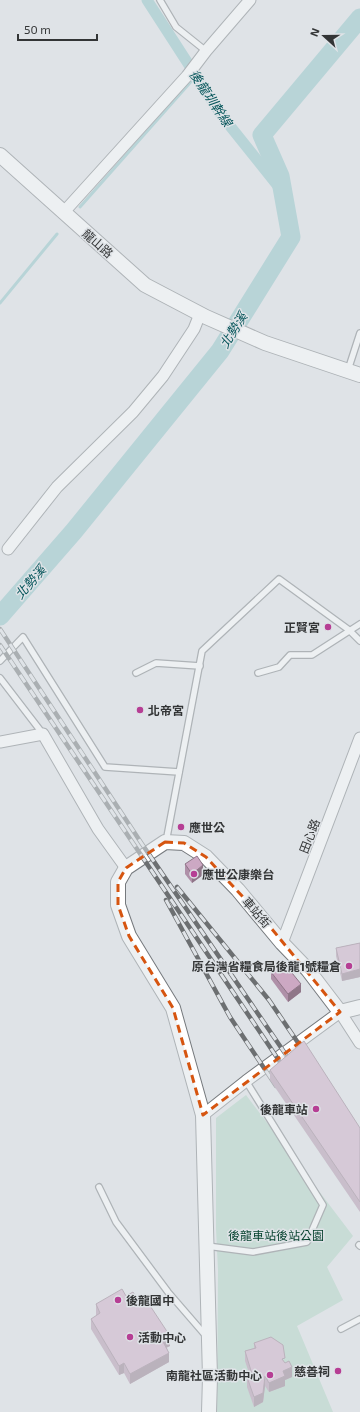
<svg xmlns="http://www.w3.org/2000/svg" width="360" height="1412" viewBox="0 0 360 1412" font-family="'Exo 2','Noto Sans TC',sans-serif">
<rect width="100%" height="100%" fill="#dfe3e7"/>
<polygon fill="#aed2c0" points="246,1095 353,1236 327,1267 343,1300 297,1326 333,1412 217,1412 218,1270 216,1229 216,1118"/>
<g fill="none" stroke-linecap="round" stroke-linejoin="round">
<g stroke="#8bc0c4" stroke-width="3">
<polyline points="80,207 196,76"/>
<polyline points="0,303 57,234"/>
</g>
<polyline stroke="#8bc0c4" stroke-width="11" points="147,0 222,116 282,191"/>
<polyline stroke="#8bc0c4" stroke-width="19" points="0,616 74,531 220,351 291,237 280,176 262,135 360,18"/>
<g stroke="#75797d" stroke-width="8">
<g id="service">
<polyline points="160,0 176,27 206,51"/>
<polyline points="348,370 360,333"/>
<polyline points="0,661 23,637 105,767 179,772"/>
<polyline points="136,673 156,663 200,666"/>
<polyline points="258,673 279,667 290,655 312,655 360,624"/>
<polyline points="0,678 43,734"/>
<polyline points="166,842 202,651 279,579 349,630 360,641"/>
<polyline points="99,1187 116,1222 168,1292 206,1336"/>
<polyline points="359,1245 360,1246"/>
<polyline points="207,1246 253,1252 307,1242 323,1205 246,1081"/>
<polyline points="341,1329 360,1319"/>
</g>
</g>
<g stroke="#75797d" stroke-width="13">
<g id="minor">
<polyline points="63,213 187,76 206,51 250,0"/>
<polyline points="8,549 57,487 133,412 163,376 194,329 200,314"/>
<polyline points="0,742 43,734 98,829 126,868"/>
<polyline points="282,943 360,738"/>
<polyline points="203,1115 246,1081 340,1012 360,1043"/>
</g>
</g>
<g stroke="#75797d" stroke-width="16">
<g id="tertiary">
<polyline points="0,155 145,285 206,317 265,343 360,375"/>
<polyline points="209,1412 210,1377 203,1115 173,1008 129,936 118,905 118,882 126,868 165,842 184,843 206,857 238,890 282,943 308,970 340,1012 360,1007"/>
</g>
</g>
<use href="#service" stroke="#fff" stroke-width="5.5"/>
<use href="#minor" stroke="#fff" stroke-width="11"/>
<use href="#tertiary" stroke="#fff" stroke-width="14"/>
<g stroke="#6c6f71" stroke-width="4.5">
<g id="rail">
<polyline points="0,629 142,844 293,1065"/>
<polyline points="0,645 286,1071"/>
<polyline points="177,887 269,1000 305,1053"/>
<polyline points="166,900 230,1017 276,1086"/>
</g>
</g>
<use href="#rail" stroke="#dfe3e7" stroke-width="3" stroke-dasharray="9" stroke-linecap="butt"/>
</g>
<g fill="#af90a8">
<polygon points="185,864 203,875 192,883 185,874"/>
<polygon points="360,943 360,977 342,981 336,956 336,948"/>
<polygon points="271,972 301,992 288,1002 271,979"/>
<polygon points="270,1070 360,1128 360,1212 270,1080"/>
<polygon points="126,1296 136,1297 170,1346 167,1347 169,1362 130,1384 124,1373 119,1375 91,1329 91,1319 96,1316 96,1304"/>
<polygon points="254,1343 285,1363 292,1377 285,1380 285,1386 269,1392 265,1386 263,1402 254,1407 247,1387 247,1377 250,1376 245,1361 245,1351 254,1348"/>
</g>
<g fill="#8f7688">
<polygon points="203,865 203,875 192,883 192,874"/>
<polygon points="360,969 360,977 342,981 342,974"/>
<polygon points="301,984 301,992 288,1002 288,994"/>
<polygon points="170,1336 170,1346 162,1350 162,1340"/>
<polygon points="169,1353 169,1362 130,1384 130,1374"/>
<polygon points="124,1363 124,1373 119,1375 119,1366"/>
<polygon points="292,1367 292,1377 285,1380 285,1386 269,1392 269,1383 283,1371"/>
<polygon points="265,1376 265,1386 263,1402 254,1407 254,1397"/>
</g>
<g fill="#cca8c3" stroke="#8f7688">
<polygon points="197,856 203,865 192,874 185,864"/>
<polygon points="360,943 360,969 342,974 336,948"/>
<polygon points="283,962 301,984 288,994 271,972"/>
<polygon points="304,1041 360,1128 360,1202 270,1070"/>
<polygon points="122,1289 126,1296 133,1292 136,1297 143,1295 170,1336 162,1340 169,1353 130,1374 124,1363 119,1366 91,1319 100,1313 96,1304"/>
<polygon points="271,1337 283,1345 285,1358 282,1359 285,1363 289,1361 292,1367 283,1371 285,1376 269,1383 265,1376 263,1393 254,1397 247,1377 252,1374 245,1351 256,1348 254,1343"/>
</g>
<path d="M0 0H360V1412H0ZM 165,842 L 184,843 L 206,857 L 267,923 L 340,1012 L 203,1115 L 173,1008 L 129,936 L 118,905 L 118,882 L 126,868 Z" fill="#dfe3e7" fill-opacity=".55" fill-rule="evenodd"/>
<path fill="none" stroke="#d65510" stroke-width="3" stroke-dasharray="8 5" stroke-linejoin="round" d="M 165,842 L 184,843 L 206,857 L 267,923 L 340,1012 L 203,1115 L 173,1008 L 129,936 L 118,905 L 118,882 L 126,868 Z"/>
<g fill="#b63e94" stroke="#dfe3e7" stroke-width="1.5">
<circle cx="328" cy="627" r="4"/>
<circle cx="140" cy="710" r="4"/>
<circle cx="181" cy="827" r="4"/>
<circle cx="194" cy="874" r="4"/>
<circle cx="349" cy="966" r="4"/>
<circle cx="316" cy="1109" r="4"/>
<circle cx="118" cy="1300" r="4"/>
<circle cx="130" cy="1337" r="4"/>
<circle cx="338" cy="1371" r="4"/>
<circle cx="270" cy="1375" r="4"/>
</g>
<g text-anchor="middle" dominant-baseline="central" stroke-width="3" stroke-linejoin="round" paint-order="stroke">
<g font-size="12" fill="#333536" stroke="#dfe3e7">
<text transform="translate(98 243) rotate(41)">龍山路</text>
<text transform="translate(309 836) rotate(-69)">田心路</text>
<text transform="translate(257 912) rotate(49)">車站街</text>
</g>
<g font-size="12" font-weight="bold" fill="#333536" stroke="#dfe3e7" text-anchor="end">
<text x="320" y="627">正賢宮</text>
<text x="148" y="710" text-anchor="start">北帝宮</text>
<text x="189" y="827" text-anchor="start">應世公</text>
<text x="202" y="874" text-anchor="start">應世公康樂台</text>
<text x="341" y="966">原台灣省糧食局後龍1號糧倉</text>
<text x="308" y="1109">後龍車站</text>
<text x="126" y="1300" text-anchor="start">後龍國中</text>
<text x="138" y="1337" text-anchor="start">活動中心</text>
<text x="330" y="1371">慈善祠</text>
<text x="262" y="1375">南龍社區活動中心</text>
</g>
<g font-size="12" fill="#013e2a" stroke="#dfe3e7">
<text x="276" y="1235">後龍車站後站公園</text>
</g>
<g font-size="13" font-style="italic" fill="#06565b" stroke="#dfe3e7">
<text transform="translate(211 98) rotate(56)">後龍圳幹線</text>
<text transform="translate(233 330) rotate(-58)">北勢溪</text>
<text transform="translate(30 582) rotate(-49)">北勢溪</text>
</g>
</g>
<g transform="translate(324 36) rotate(291)" stroke="#dfe3e7" stroke-width="3" paint-order="stroke">
<path d="M0-3L7 15L0 10L-7 15Z" fill="#333536"/>
<text y="-6" font-size="11" font-weight="bold" text-anchor="middle" fill="#333536">N</text>
</g>
<path d="M18 34v6h79v-6" fill="none" stroke="#333536" stroke-width="2"/>
<text x="24" y="34" font-size="12" fill="#333536" stroke="#dfe3e7" stroke-width="3" paint-order="stroke">50 m</text>
</svg>
